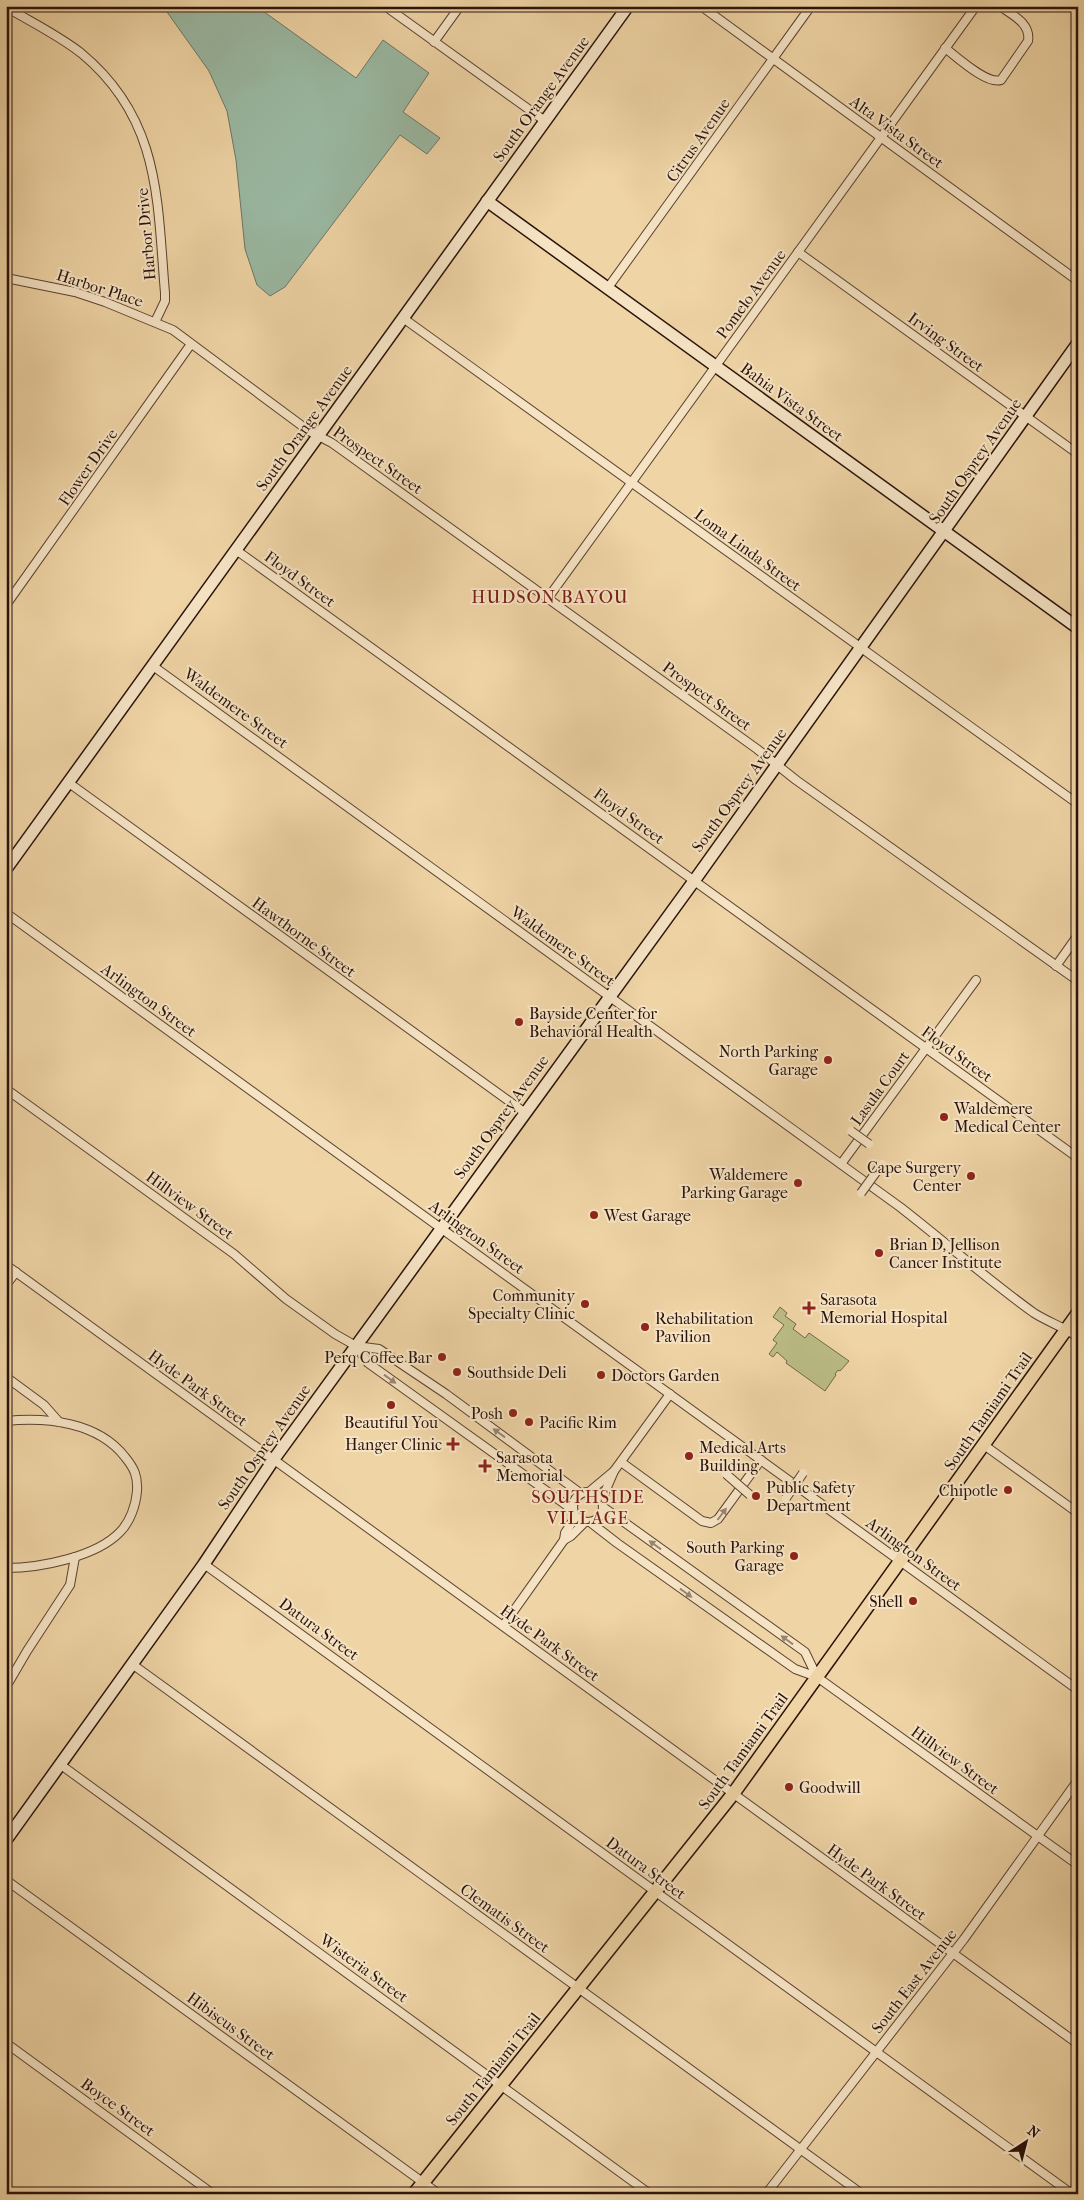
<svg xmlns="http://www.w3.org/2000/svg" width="1084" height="2200" viewBox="0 0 1084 2200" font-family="'IM FELL French Canon',serif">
<rect width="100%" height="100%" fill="#efd4a5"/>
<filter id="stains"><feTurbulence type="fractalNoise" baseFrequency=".004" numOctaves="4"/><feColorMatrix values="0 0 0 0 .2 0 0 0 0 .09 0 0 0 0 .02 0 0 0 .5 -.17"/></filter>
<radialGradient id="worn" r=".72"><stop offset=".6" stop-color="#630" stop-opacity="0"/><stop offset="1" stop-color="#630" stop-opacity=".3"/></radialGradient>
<polygon fill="#bbbc85" stroke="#726848" points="780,1307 787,1313 785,1316 796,1324 793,1329 805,1338 809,1333 849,1361 840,1371 838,1370 835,1374 836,1375 825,1391 786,1363 787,1361 777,1352 773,1357 769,1354 777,1343 773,1340 784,1325 773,1317"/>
<polygon fill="#9ab9a3" stroke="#6d7766" points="159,6 256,6 356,78 383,40 429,73 403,112 440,138 427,154 400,135 285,287 270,296 257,285 245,249 236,160 227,111 209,71 167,12"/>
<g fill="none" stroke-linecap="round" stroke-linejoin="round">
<g stroke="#5b4332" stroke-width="10">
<g id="street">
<polyline points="385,6 545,121"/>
<polyline points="701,6 1078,281"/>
<path d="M 6,7 C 31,22 58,35 81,53 C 161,119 157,200 165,293 L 165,301 L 155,322"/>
<polyline points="434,42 460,6"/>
<path d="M 945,48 C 957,57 987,85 1001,80 L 1028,41 C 1031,23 1012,15 1000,6"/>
<polyline points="798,252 1078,454"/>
<polyline points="6,278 75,292 105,302 173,330 309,431 332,443 757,749 796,780 1078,981"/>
<polyline points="607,289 811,6"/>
<polyline points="403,318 1078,804"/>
<polyline points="236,550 1078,1158"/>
<polyline points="548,598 976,6"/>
<polyline points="6,605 191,344"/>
<path d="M 153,666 L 900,1207 C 945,1242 988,1280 1034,1313 C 1048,1322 1064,1327 1078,1337"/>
<polyline points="69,783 524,1112"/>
<polyline points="6,913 1078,1690"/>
<polyline points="1056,966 1078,935"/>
<polyline points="6,1089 234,1254 286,1299 335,1334 356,1346 379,1349 446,1394 580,1493"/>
<polyline points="841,1164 976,980"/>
<polyline points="6,1265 1078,2044"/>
<polyline points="6,1285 16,1272"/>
<polyline points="356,1346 368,1363 573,1510"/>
<polyline points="6,1377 44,1405 59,1422"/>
<path d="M 6,1421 C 47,1417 98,1422 125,1457 C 134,1468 138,1476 137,1491 C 136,1505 130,1522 120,1532 C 96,1557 40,1568 6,1568"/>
<polyline points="984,1445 1078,1513"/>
<polyline points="621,1462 702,1521 711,1523 718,1519 761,1460"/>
<polyline points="590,1491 614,1471 670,1394"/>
<circle cx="588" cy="1507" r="15"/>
<polyline points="602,1499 614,1471"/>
<polyline points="603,1507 805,1652 817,1677"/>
<polyline points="590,1522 617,1543 795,1669 817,1677 1078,1865"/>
<polyline points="564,1540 571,1536 585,1522"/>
<polyline points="204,1564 1072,2194"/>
<polyline points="503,1626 564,1540 565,1533 576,1516"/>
<polyline points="132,1664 862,2194"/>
<polyline points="6,1687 27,1651 70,1585 75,1557"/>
<polyline points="61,1765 650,2194"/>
<polyline points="6,1880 439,2194"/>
<polyline points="6,2043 213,2194"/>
<polyline points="766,2194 964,1939 1078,1780"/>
</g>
</g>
<g stroke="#2a130b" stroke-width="14">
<g id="secondary">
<polyline points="487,201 1078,628"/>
<polyline points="6,869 628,6"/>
<polyline points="6,1840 204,1564 274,1459 694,881 1078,343"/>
</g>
</g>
<g stroke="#2a130b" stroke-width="15">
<polyline id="primary" points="414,2194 733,1794 1078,1313"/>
</g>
<use href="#street" stroke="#f5e3c4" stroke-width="8"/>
<use href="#secondary" stroke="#f5e3c4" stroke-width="11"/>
<use href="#primary" stroke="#efd4a5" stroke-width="12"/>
<g stroke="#5b4332" stroke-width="10" stroke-linecap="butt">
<g id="street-bridge">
<polyline points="851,1131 869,1144"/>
<polyline points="861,1193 882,1164"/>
<polyline points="726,1474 750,1495"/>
<polyline points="786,1498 803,1473"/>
</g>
</g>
<use href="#street-bridge" stroke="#f5e3c4" stroke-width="8"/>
</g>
<defs><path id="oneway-solid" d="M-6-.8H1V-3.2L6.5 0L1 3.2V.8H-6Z" transform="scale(1.25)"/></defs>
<g fill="#9a8571">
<use href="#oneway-solid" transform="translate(390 1379) rotate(36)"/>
<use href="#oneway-solid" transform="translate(499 1433) rotate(-144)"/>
<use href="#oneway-solid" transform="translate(722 1514) rotate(-53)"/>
<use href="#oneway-solid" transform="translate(655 1545) rotate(-144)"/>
<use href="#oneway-solid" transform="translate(686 1593) rotate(36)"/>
<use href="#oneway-solid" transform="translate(787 1640) rotate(-144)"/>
</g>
<g fill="#8f2418" stroke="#f5e3c4" stroke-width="2">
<circle cx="519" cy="1022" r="5"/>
<circle cx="828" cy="1060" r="5"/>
<circle cx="944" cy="1117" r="5"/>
<circle cx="971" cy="1176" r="5"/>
<circle cx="798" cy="1183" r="5"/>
<circle cx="594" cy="1215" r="5"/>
<circle cx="879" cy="1253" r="5"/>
<circle cx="585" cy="1304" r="5"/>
<path d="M806.5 1300.5h5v5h5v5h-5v5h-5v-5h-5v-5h5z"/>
<circle cx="645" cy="1327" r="5"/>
<circle cx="442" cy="1357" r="5"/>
<circle cx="457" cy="1372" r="5"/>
<circle cx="601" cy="1375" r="5"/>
<circle cx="391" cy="1405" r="5"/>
<circle cx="513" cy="1413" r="5"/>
<circle cx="529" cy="1422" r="5"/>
<path d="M450.5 1436.5h5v5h5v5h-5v5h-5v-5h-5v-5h5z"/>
<circle cx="689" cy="1456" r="5"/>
<path d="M482.5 1458.5h5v5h5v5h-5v5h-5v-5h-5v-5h5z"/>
<circle cx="1008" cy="1490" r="5"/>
<circle cx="756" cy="1496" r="5"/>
<circle cx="794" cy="1556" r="5"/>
<circle cx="913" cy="1601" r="5"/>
<circle cx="789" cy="1787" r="5"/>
</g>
<g text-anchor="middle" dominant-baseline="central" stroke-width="4" stroke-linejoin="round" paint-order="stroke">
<g font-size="16" fill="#2a130b" stroke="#f5e3c4">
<text transform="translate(541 99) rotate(-54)">South Orange Avenue</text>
<text transform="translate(897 132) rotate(36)">Alta Vista Street</text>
<text transform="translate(698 140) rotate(-55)">Citrus Avenue</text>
<text transform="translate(146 234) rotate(-95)">Harbor Drive</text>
<text transform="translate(100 288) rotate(18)">Harbor Place</text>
<text transform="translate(751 294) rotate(-54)">Pomelo Avenue</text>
<text transform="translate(946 342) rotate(36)">Irving Street</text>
<text transform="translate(792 402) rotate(36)">Bahia Vista Street</text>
<text transform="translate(304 428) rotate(-54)">South Orange Avenue</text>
<text transform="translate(378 460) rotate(35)">Prospect Street</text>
<text transform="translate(975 461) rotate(-55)">South Osprey Avenue</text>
<text transform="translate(88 467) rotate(-55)">Flower Drive</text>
<text transform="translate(748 550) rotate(36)">Loma Linda Street</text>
<text transform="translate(300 579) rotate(36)">Floyd Street</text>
<text transform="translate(707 696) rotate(36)">Prospect Street</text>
<text transform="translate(236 708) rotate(36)">Waldemere Street</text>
<text transform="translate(739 790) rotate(-54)">South Osprey Avenue</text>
<text transform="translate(629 816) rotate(36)">Floyd Street</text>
<text transform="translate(304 937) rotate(36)">Hawthorne Street</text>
<text transform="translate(563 946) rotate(36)">Waldemere Street</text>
<text transform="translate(149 1000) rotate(36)">Arlington Street</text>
<text transform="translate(957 1054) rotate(36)">Floyd Street</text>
<text transform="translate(880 1088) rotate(-54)">Lasula Court</text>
<text transform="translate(501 1117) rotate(-54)">South Osprey Avenue</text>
<text transform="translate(190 1205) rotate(36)">Hillview Street</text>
<text transform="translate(477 1237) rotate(36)">Arlington Street</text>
<text transform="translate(198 1388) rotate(36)">Hyde Park Street</text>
<text transform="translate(988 1411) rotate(-55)">South Tamiami Trail</text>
<text transform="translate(264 1447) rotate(-55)">South Osprey Avenue</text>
<text transform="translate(914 1554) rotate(36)">Arlington Street</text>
<text transform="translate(319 1629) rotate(36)">Datura Street</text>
<text transform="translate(550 1643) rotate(36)">Hyde Park Street</text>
<text transform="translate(743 1751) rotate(-54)">South Tamiami Trail</text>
<text transform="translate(955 1760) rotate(36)">Hillview Street</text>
<text transform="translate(646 1868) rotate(36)">Datura Street</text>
<text transform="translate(877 1882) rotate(36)">Hyde Park Street</text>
<text transform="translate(505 1918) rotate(36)">Clematis Street</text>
<text transform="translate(364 1968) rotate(36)">Wisteria Street</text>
<text transform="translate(914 1981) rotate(-52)">South East Avenue</text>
<text transform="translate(231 2026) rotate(36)">Hibiscus Street</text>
<text transform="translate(493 2069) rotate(-51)">South Tamiami Trail</text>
<text transform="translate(118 2107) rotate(36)">Boyce Street</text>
</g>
<g font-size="16" fill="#2a130b" stroke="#f5e3c4" text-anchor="start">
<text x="529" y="1013">Bayside Center for<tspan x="529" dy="18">Behavioral Health</tspan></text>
<text x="818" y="1051" text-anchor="end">North Parking<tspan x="818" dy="18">Garage</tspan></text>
<text x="954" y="1108">Waldemere<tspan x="954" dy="18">Medical Center</tspan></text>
<text x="961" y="1167" text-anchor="end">Cape Surgery<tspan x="961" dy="18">Center</tspan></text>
<text x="788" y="1174" text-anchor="end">Waldemere<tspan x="788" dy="18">Parking Garage</tspan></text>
<text x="604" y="1215">West Garage</text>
<text x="889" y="1244">Brian D, Jellison<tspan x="889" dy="18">Cancer Institute</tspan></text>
<text x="575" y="1295" text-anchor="end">Community<tspan x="575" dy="18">Specialty Clinic</tspan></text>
<text x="820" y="1299">Sarasota<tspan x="820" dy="18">Memorial Hospital</tspan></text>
<text x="655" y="1318">Rehabilitation<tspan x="655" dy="18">Pavilion</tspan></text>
<text x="432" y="1357" text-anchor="end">Perq Coffee Bar</text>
<text x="467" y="1372">Southside Deli</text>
<text x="611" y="1375">Doctors Garden</text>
<text x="503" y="1413" text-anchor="end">Posh</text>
<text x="391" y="1422" text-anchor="middle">Beautiful You</text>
<text x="539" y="1422">Pacific Rim</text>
<text x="442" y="1444" text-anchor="end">Hanger Clinic</text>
<text x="699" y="1447">Medical Arts<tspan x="699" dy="18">Building</tspan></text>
<text x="496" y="1457">Sarasota<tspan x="496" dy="18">Memorial</tspan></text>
<text x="766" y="1487">Public Safety<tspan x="766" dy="18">Department</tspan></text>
<text x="998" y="1490" text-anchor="end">Chipotle</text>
<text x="784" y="1547" text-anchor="end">South Parking<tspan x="784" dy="18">Garage</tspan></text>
<text x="903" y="1601" text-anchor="end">Shell</text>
<text x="799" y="1787">Goodwill</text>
</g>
<g font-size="18" letter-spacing="1" fill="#7a1f14" stroke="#f5e3c4">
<text x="550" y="597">HUDSON BAYOU</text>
<text x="588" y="1497">SOUTHSIDE<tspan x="588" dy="21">VILLAGE</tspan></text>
</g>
</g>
<rect width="1084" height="2200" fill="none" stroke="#efd4a5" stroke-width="25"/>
<rect x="8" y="8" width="1069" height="2185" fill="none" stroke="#2a130b" stroke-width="2.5"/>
<rect x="12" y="12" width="1059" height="2175" fill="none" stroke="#2a130b"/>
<g transform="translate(1026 2142) rotate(36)" stroke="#f5e3c4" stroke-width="4" paint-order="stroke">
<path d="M0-4L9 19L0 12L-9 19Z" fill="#2a130b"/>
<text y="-8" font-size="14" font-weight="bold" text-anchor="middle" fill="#2a130b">N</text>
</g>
<rect width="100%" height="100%" filter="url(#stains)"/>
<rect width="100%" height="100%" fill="url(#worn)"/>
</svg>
